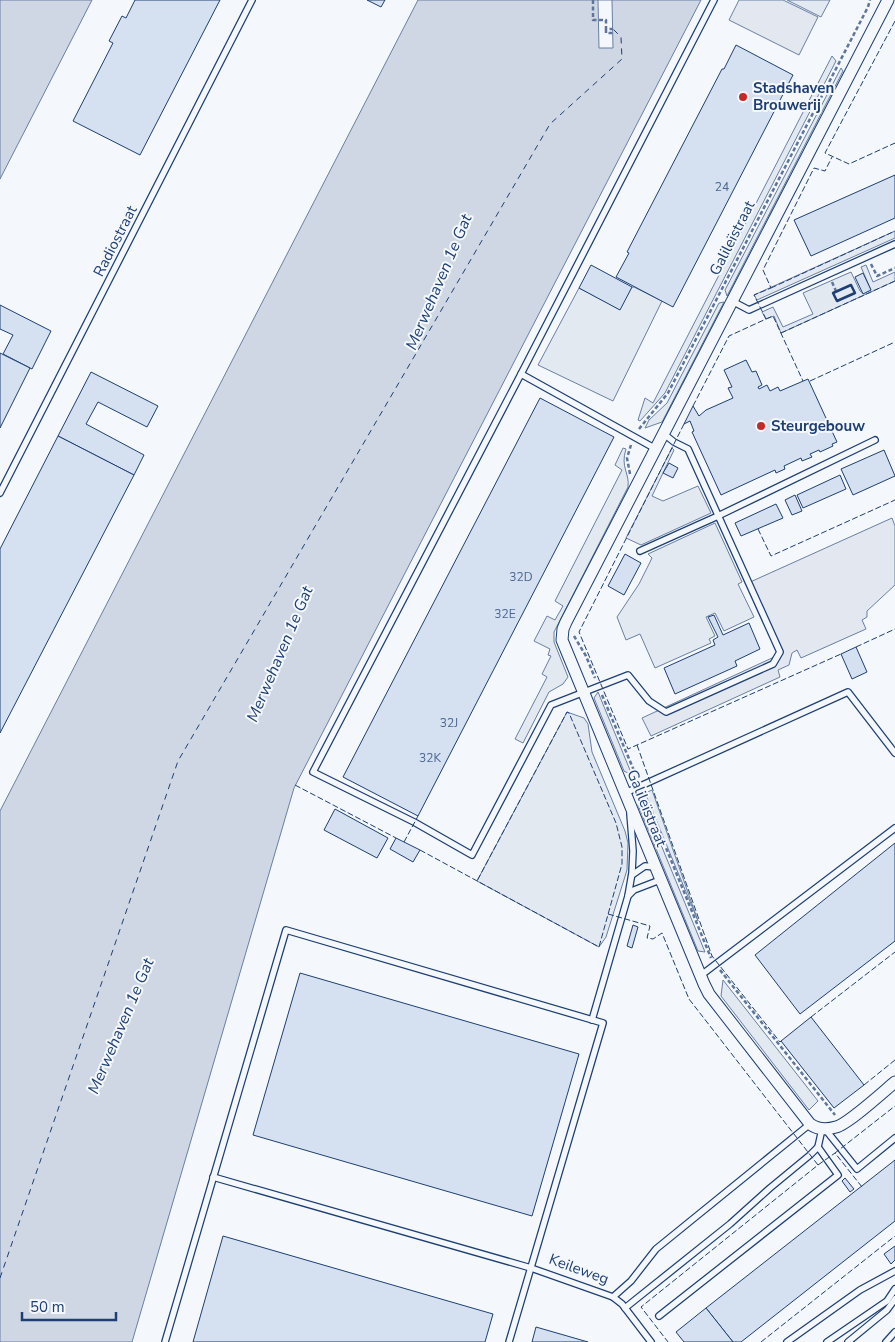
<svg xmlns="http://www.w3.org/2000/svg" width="895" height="1342" viewBox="0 0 895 1342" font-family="'Nunito Sans',sans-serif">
<rect width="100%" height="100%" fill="#f4f7fb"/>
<g fill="#e3e9f0" stroke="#687fa3">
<polygon points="787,0 830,0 821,17"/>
<polygon points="832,56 836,61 665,393 640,421 638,420 645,398 653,403"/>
<polygon points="841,68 843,71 727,296 725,290"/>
<polygon points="895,231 895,238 757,300 754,295"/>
<polygon points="866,265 873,282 895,272 895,281 781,333 774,316 766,319 762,312 773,307 783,327 813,314 803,293 851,272 860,291 863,293 871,290 861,267"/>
<polygon points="632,287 634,287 662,301 613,401 538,365 579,288 619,309"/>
<polygon points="724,302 662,422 645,428 649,420 667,403 719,303"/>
<path d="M 623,448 L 626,449 C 620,467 630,474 628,487 L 554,632 L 554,642 L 568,677 L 563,684 L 549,692 L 523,743 L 515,739 L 547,677 L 542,674 L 551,656 L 548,655 L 550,649 L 534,641 L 547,616 L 555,620 L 563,606 L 555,601 L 622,470 L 615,465 Z"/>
<polygon points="672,448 674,450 652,496 663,501 698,486 711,513 641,545 626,538"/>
<polygon points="715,523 742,582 738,584 754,617 724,631 715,613 706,617 715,636 709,639 711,643 655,668 640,634 626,640 617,617 639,584 652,558 648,554"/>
<polygon points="598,692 632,775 624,771 594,698"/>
<polygon points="567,712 584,718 588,724 592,752 625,831 628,843 627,870 606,937 599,947 477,881"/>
<polygon points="652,790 698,921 645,793"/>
<polygon points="641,796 705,952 698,951 638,805"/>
<polygon points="723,980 818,1101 809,1110 721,996"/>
</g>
<g fill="#e3e8f0" stroke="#687fa3">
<polygon points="739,0 783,0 818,17 799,55 729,20"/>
<polygon points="892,518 895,526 895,585 867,611 867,617 862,620 866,629 801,658 797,650 792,653 789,665 778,670 780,677 651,736 642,718 772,658 780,652 748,583"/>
</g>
<g fill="#cfd7e4" stroke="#687fa3">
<polygon points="0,0 92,0 0,179"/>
<polygon points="418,0 701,0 294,788 132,1342 0,1342 0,811"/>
</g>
<polygon fill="#f4f7fb" stroke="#687fa3" points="598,0 612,0 613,48 599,48"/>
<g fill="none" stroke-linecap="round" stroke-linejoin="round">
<polyline stroke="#1d3f73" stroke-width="1" stroke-dasharray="6 5" stroke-linecap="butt" points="0,1278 178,761 550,124 622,59 621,37 613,29"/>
</g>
<g fill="#d5e0f0" stroke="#1d3f73">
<polygon points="135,0 220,0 140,155 73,121 113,43 109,41 122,16 126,18"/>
<polygon points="367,0 385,0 381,7"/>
<polygon points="736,45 793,75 673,307 616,277 629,253 627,252 722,69 724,69"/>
<polygon points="895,175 895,218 811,256 794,220"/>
<polygon points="591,265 632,287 620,310 579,288"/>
<polygon points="863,273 871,290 863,294 855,277"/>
<polygon points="0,305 51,331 32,369 3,354 13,335 0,329"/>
<polygon points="0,353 30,368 0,428"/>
<polygon points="746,360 752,372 756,371 762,385 758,387 759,389 767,385 770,391 778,387 780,391 808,379 837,442 832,444 833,446 820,452 819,450 810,454 812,457 802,461 801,458 784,466 785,469 776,473 775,470 721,495 692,432 694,431 690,421 684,424 693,406 699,416 706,410 733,398 728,388 732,387 724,370"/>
<polygon points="91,372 158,406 147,427 98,402 86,424 144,455 134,475 58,436"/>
<polygon points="540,398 614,437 418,816 343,777"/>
<polygon points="58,436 134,475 0,733 0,549"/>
<polygon points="884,450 895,476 853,495 841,469"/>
<polygon points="669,463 678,468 673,478 663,473"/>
<polygon points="840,475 846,489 803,508 797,495"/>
<polygon points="795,495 802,511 792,515 785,500"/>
<polygon points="776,504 783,518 741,536 735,523"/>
<polygon points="625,554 641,563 624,595 608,586"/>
<polygon points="714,615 723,635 749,623 760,649 735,661 737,666 675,694 664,668 715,645 713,640 718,637 708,617"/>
<polygon points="856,647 867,672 852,679 841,654"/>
<polygon points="335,809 388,838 377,858 324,830"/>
<polygon points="396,838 420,850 413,862 390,849"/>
<polygon points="895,843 895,941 800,1014 755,955"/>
<polygon points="633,925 638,927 632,948 627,946"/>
<polygon points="300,973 579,1054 532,1216 253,1135"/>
<polygon points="811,1017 864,1085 834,1108 781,1041"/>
<polygon points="895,1160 895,1221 741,1342 733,1342 706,1308"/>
<polygon points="845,1178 854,1189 850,1192 842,1181"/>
<polygon points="223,1236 493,1314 485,1342 193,1342"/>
<polygon points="895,1246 895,1260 891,1264 884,1254"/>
<polygon points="706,1308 733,1342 684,1342 676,1332"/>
<polygon points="536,1327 588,1342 532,1342"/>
</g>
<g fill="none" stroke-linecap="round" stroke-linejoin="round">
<g stroke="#1d3f73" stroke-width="8">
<g id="lane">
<polyline points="732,301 749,310 895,244"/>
<polyline points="521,374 714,0"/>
<polyline points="656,449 521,374 313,772 414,822 472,855 551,705 628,675 649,701 666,712 773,664 780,652 688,449 674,442 664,434"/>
<polyline points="0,493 252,0"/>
<polyline points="640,551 718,516 875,440"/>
<polyline points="625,793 848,692 895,753"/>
<polyline points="630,814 633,851 632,873 628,896 634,890 660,880"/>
<polyline points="632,875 645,866 655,867"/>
<polyline points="700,976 895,828"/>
<polyline points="592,1020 628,896"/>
<polyline points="825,1129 857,1169 895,1138"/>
<polyline points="213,1177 531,1268 613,1297 622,1304 651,1342"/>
<polyline points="613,1297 631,1281 656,1249 810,1124"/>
<polyline points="625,1308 730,1224 770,1188 810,1155 818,1147 822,1129"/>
<polyline points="659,1316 838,1175 818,1147"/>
<polyline points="165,1342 286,930 603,1023 509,1342"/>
<polyline points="787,1342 860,1290 895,1271"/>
<polyline points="827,1342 887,1301 895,1289"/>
<polyline points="848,1342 887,1310 895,1299"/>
<polyline points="886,1342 895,1332"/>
</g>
</g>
<g stroke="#1d3f73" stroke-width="13">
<path id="street" d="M 888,0 L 566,622 L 563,629 L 562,640 L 704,984 L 709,994 L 810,1124 C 818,1130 826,1130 836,1127 C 848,1124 883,1092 895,1082"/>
</g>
<g stroke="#5e769c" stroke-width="2.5" stroke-dasharray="4 2.5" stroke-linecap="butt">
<polyline points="593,0 593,20 606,20 606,29 613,29"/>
<polyline points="606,29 606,33 613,33"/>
<polyline points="871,264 877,276 895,268"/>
<polyline points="832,282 836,291"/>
<polyline points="639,429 668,393 868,7 870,0"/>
<polyline points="630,474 627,458 631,445"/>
<polyline points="574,636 586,656 595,678"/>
<polyline points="602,695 638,780"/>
<polyline points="644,794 711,958"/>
<polyline points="720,970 835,1115"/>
</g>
<use href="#lane" stroke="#f4f7fb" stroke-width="5.5"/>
<use href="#street" stroke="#f4f7fb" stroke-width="11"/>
<g stroke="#1d3f73" stroke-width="1" stroke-dasharray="6 2.5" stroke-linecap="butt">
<polyline points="895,21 825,153 849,164 895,143"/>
<polyline points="771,288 895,231"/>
<polyline points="766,319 773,316 803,381"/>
<polyline points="781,333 895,281"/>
<polyline points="810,381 895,342"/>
<polyline points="693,406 729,336 766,319 754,295 771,288 763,270 814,168 825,171 832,157"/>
<polyline points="684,424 579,632 628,749 841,654"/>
<polyline points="758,529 771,556 895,500"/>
<polyline points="856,647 895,629"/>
<polyline points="637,745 712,956 780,1042 781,1041"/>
<polyline points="295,785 396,838"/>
<polyline points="404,842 418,816"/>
<polyline points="420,850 599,947 622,864 622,847 616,823 569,713 567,712 477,881"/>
<polyline points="608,914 650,926 647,938 653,939 662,933 689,999 818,1165 641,1307 668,1342"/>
<polyline points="811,1017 895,952"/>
<polyline points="864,1085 895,1060"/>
<polyline points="818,1165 835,1153"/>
<polyline points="862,1187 835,1153 895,1106"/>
<polyline points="761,1342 895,1236"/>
</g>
<polygon stroke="#1d3f73" stroke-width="2.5" points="851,285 855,293 837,301 833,293"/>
</g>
<g fill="#c62828" stroke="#f4f7fb" stroke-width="2">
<circle cx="743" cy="97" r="5"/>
<circle cx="761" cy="426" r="5"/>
</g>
<g text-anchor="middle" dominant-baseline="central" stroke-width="4" stroke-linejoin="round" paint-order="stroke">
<g font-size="12" fill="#4b6792">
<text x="722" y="187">24</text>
<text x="521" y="577">32D</text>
<text x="505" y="614">32E</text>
<text x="449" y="723">32J</text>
<text x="430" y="758">32K</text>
</g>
<g font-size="15" font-weight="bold" fill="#1d3f73" stroke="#f4f7fb" text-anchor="start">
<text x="753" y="88">Stadshaven<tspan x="753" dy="17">Brouwerij</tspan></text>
<text x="771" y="426">Steurgebouw</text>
</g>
<g font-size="15" fill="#1d3f73" stroke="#f4f7fb">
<text transform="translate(732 238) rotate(-63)">Galileïstraat</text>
<text transform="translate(115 241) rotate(-63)">Radiostraat</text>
<text transform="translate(647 808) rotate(68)">Galileïstraat</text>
<text transform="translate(579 1269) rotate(20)">Keileweg</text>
</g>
<g font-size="16" font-style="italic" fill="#1d3f73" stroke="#f4f7fb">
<text transform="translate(439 282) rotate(-67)">Merwehaven 1e Gat</text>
<text transform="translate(280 654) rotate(-67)">Merwehaven 1e Gat</text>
<text transform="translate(121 1026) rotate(-67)">Merwehaven 1e Gat</text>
</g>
</g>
<path d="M22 1312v8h94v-8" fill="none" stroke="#1d3f73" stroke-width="2.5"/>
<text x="30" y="1312" font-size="15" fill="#1d3f73" stroke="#f4f7fb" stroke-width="4" paint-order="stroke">50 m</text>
</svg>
